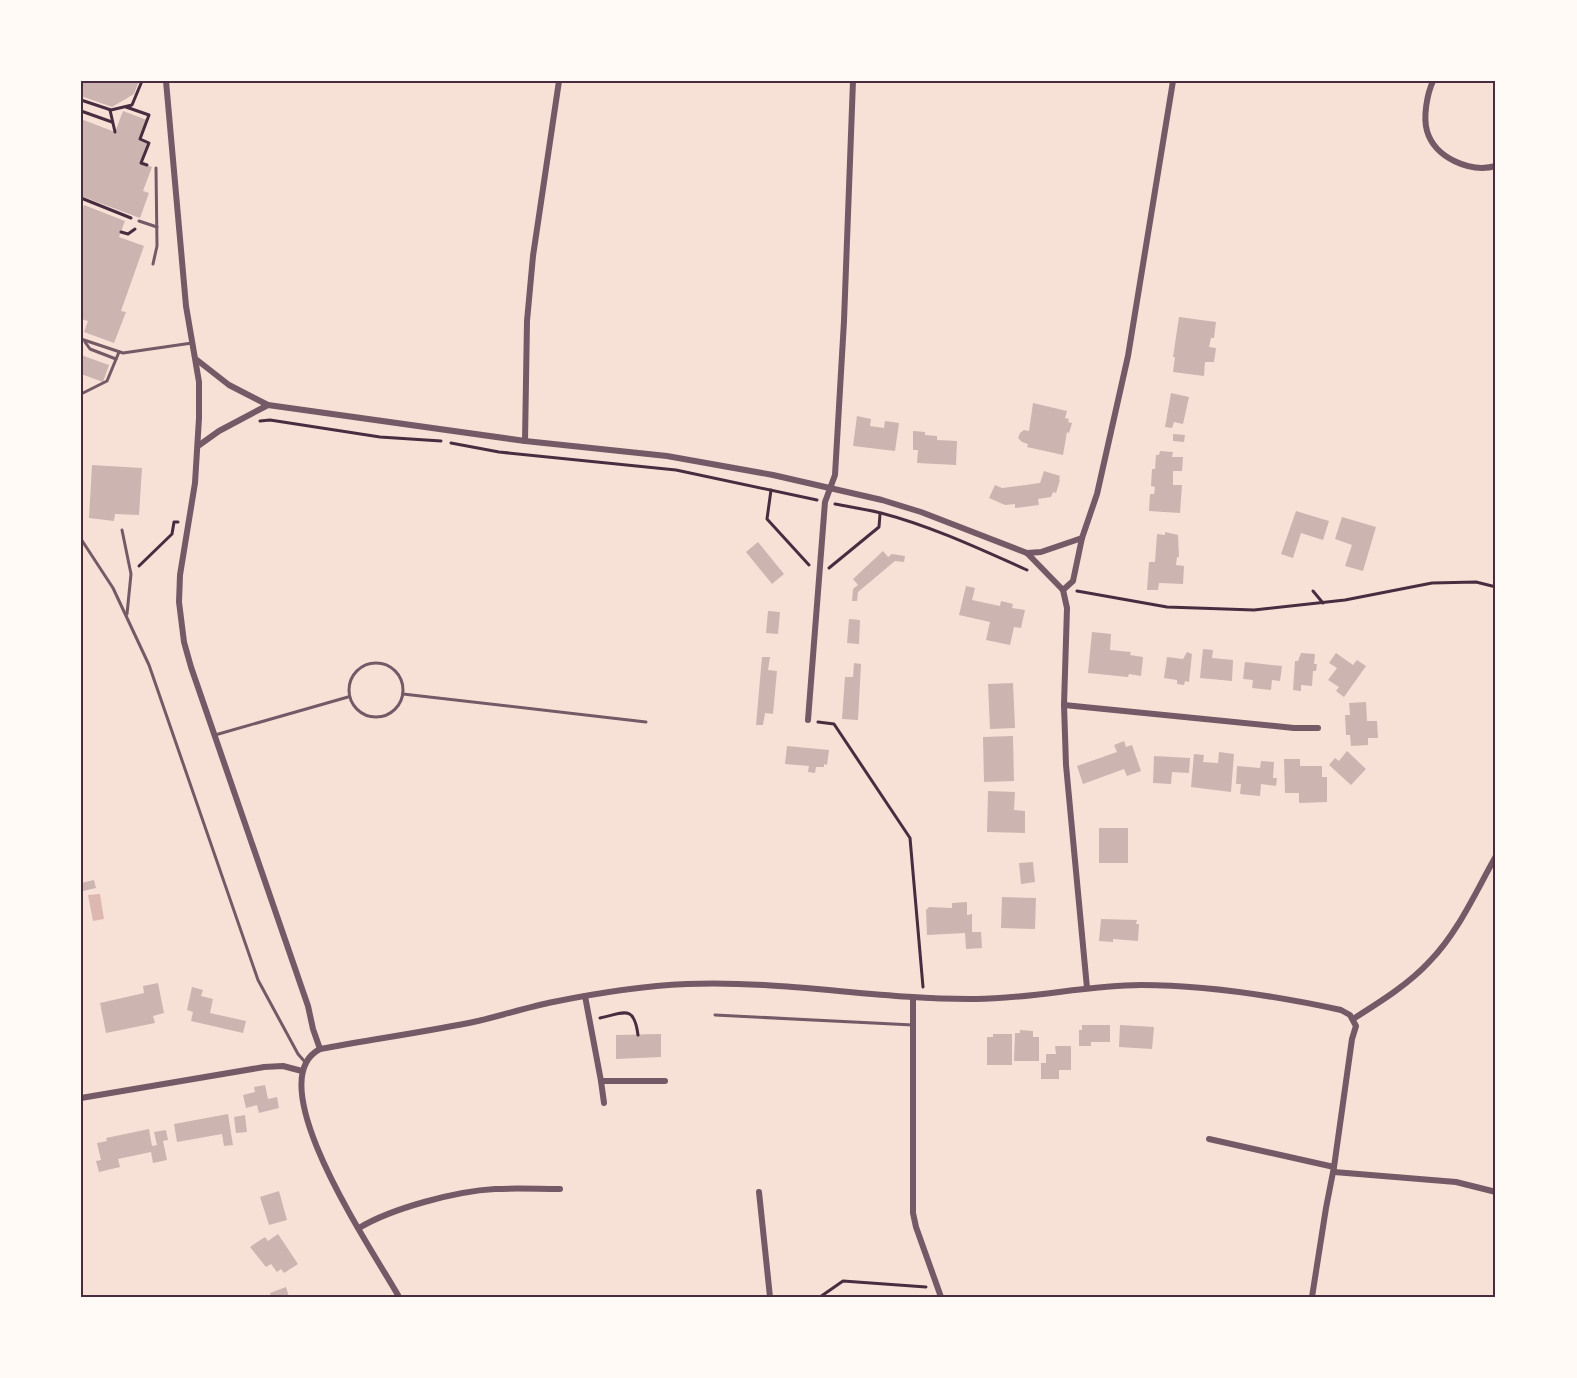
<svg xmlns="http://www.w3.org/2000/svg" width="1577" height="1378" viewBox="0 0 1577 1378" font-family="Poppins,sans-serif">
<rect width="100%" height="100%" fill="#f7e1d7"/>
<polygon fill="#dcb8b0" points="100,894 104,919 93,921 88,895"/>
<g fill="#ccb4b1">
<polygon points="81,81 139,81 134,94 112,107 81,96"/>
<polygon points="123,111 147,120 140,139 149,143 141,163 152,167 143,191 149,193 140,218 81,196 81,119 115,132"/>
<polygon points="84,205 125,221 119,237 144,246 121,311 126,312 114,343 84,332 88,321 81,319 81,214"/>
<polygon points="1179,317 1216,322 1214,338 1211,338 1209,347 1216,348 1214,362 1205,362 1204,376 1173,372 1175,357 1173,357"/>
<polygon points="81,355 109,365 103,382 81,374"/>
<polygon points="1171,393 1189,397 1183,424 1174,422 1172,428 1165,427"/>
<polygon points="1033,403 1067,411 1065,418 1069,419 1068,422 1072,423 1069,433 1067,432 1063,455 1027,447 1028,444 1022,442 1018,438 1020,433 1024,430 1029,431"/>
<polygon points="857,416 871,419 870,426 884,428 885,421 899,423 895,451 853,446"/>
<polygon points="913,431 925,432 925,435 937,436 937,440 957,441 956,465 917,463 918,450 913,450"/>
<polygon points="1173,434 1185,435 1184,442 1173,441"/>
<polygon points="1160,451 1173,452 1172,457 1183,457 1182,471 1173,471 1173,485 1182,485 1180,513 1149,511 1150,494 1154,494 1155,487 1151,486 1152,469 1155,469 1156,455 1159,455"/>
<polygon points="92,465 142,468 139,515 115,514 114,521 89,518"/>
<polygon points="1044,471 1060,476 1059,479 1060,480 1056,493 1053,492 1051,497 1038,499 1039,505 1015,508 1015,504 1005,505 989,498 995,485 1002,488 1040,483"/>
<polygon points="1296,511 1329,521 1323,540 1301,533 1293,558 1281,554"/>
<polygon points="1342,517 1376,527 1363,571 1345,566 1352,545 1335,539"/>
<polygon points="1165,532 1178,535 1179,557 1177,557 1176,565 1184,566 1183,584 1159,583 1158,590 1147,590 1149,562 1155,562 1157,534 1165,535"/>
<polygon points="758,542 784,574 772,584 746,552"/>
<polygon points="883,551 888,557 892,554 905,556 904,562 895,561 858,592 857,601 852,601 853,589 858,585 853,579"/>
<polygon points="966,586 975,588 972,600 1000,606 1001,601 1013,604 1012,608 1025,610 1021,628 1014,627 1010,645 986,640 990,622 959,615"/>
<polygon points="768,611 780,612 778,634 766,633"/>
<polygon points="849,619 860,620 859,644 847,643"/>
<polygon points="1092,632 1111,634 1110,650 1131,652 1130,655 1143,657 1141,676 1129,674 1128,677 1088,673"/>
<polygon points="1203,649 1213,650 1212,658 1233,660 1232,681 1200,678"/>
<polygon points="1187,652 1192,654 1189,682 1185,681 1184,685 1177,684 1177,680 1164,678 1167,657 1183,659"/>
<polygon points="1301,653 1315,654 1314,664 1317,664 1316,671 1313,671 1312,686 1301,685 1301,691 1293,690 1295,661 1298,661"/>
<polygon points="1336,653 1353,665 1357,660 1366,666 1344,697 1336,691 1339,687 1328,680 1337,668 1329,663"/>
<polygon points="762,657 770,657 768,670 777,671 773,714 765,713 763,725 756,725"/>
<polygon points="1245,662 1282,666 1280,681 1272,680 1271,690 1252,688 1253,680 1243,679"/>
<polygon points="854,663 861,664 858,720 842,719 845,677 853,677"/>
<polygon points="1013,683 1015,728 990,729 988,684"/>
<polygon points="1366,702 1367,721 1377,721 1378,738 1368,738 1368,745 1351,746 1350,735 1346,735 1345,715 1350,715 1349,703"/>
<polygon points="1013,736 1014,781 984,782 983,737"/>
<polygon points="1124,741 1126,747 1132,745 1141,771 1127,776 1124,769 1083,784 1077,766 1117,752 1114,745"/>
<polygon points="787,746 829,750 827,765 824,764 824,767 816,767 815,773 808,772 809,766 785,764"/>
<polygon points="1347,751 1366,769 1351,785 1329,765 1335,758 1339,761"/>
<polygon points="1219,752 1234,754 1231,792 1191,787 1194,754 1204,755 1203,762 1218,763"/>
<polygon points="1154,756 1190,758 1189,773 1172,772 1171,784 1153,783"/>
<polygon points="1284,759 1300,759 1300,766 1322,766 1322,777 1327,777 1327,802 1299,803 1299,793 1285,793"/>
<polygon points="1261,761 1274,762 1273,778 1277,778 1276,786 1261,784 1260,796 1240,794 1241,784 1236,784 1237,766 1260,768"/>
<polygon points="988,791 1015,792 1014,810 1025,811 1025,833 987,832"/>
<rect x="1099" y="828" width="29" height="35"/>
<polygon points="1033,862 1035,882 1021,884 1019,863"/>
<polygon points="94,880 96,888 83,891 81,883"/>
<polygon points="1002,897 1036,898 1035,929 1001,928"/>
<polygon points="967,902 967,915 972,914 972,932 981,932 982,948 966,949 965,933 927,935 926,910 929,907 952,908 952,903"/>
<polygon points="1101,919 1137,920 1136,924 1139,924 1138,941 1113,939 1113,942 1099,941"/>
<polygon points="158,983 164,1013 153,1016 155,1023 106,1033 100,1003 144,993 143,986"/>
<polygon points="192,987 203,990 201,996 213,999 210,1013 246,1021 243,1033 191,1021 193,1012 187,1010"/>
<polygon points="1082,1025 1110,1025 1110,1042 1091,1042 1091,1046 1079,1046 1079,1030 1082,1030"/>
<polygon points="1120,1025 1154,1027 1152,1049 1119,1047"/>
<polygon points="1020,1030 1033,1031 1033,1037 1039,1037 1039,1061 1014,1061 1015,1033 1020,1033"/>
<polygon points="661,1034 661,1057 616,1059 616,1035"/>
<polygon points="993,1034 1012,1034 1012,1065 987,1065 987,1037 993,1037"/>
<polygon points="1055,1046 1071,1046 1071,1070 1059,1070 1059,1079 1041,1079 1041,1063 1046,1063 1046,1054 1056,1054"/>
<polygon points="265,1085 268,1099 277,1097 279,1108 259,1113 257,1105 246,1108 243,1095 255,1092 254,1087"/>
<polygon points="228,1114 233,1145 224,1146 222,1134 177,1142 174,1124"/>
<polygon points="245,1115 247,1132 236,1133 234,1117"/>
<polygon points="149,1129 152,1146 157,1145 154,1132 166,1130 168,1140 163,1141 167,1160 153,1163 151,1152 118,1159 120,1167 99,1172 96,1161 101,1160 97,1143 107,1141 106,1138"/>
<polygon points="279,1191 287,1220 269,1225 260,1197"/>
<polygon points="278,1234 298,1264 284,1273 281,1269 277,1272 271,1264 266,1267 250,1247 265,1237 268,1241"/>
<polygon points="286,1287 289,1297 271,1297 270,1293"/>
</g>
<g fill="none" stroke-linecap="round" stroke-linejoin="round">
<g stroke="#4a2c40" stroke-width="3">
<polyline points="81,100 111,110 132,105 142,81"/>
<polyline points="126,107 149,115 140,139 149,143 141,163 147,165"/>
<polyline points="110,110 115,132"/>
<polyline points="81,111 112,122"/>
<polyline points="81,198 131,218"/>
<polyline points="121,232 128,234 135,229"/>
<polyline points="260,421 270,420 380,437 441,441"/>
<polyline points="451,443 499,452 676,470 817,500"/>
<polyline points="771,490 767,519 809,565"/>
<path d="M 835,504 C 850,507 866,509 881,513 C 931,526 980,549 1027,570"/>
<polyline points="139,566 172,534 174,522 178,522"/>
<polyline points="829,568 879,527 880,514"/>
<polyline points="1077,591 1167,607 1254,610 1345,600 1432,583 1476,582 1496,587"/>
<polyline points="1313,591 1323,603"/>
<polyline points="818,722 834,724 910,838 923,987"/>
<path d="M 600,1018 C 624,1013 634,1004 638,1035"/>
<polyline points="820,1297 843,1281 926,1287"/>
</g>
<g stroke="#755966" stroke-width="3">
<polyline points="139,221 157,227"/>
<polyline points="153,264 157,246 156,168"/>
<polyline points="81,339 123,353 192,343"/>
<polyline points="85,342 90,349 116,359"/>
<polyline points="81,394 107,381 119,352"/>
<polyline points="122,530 131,574 127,614"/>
<polyline points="81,539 113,588 149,665 258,980 298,1054 305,1062"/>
<circle cx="376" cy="690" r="27"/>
<polyline points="403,694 646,722"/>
<polyline points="215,735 348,697"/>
<polyline points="715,1015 913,1025"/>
</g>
<g stroke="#755966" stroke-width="6">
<polyline points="166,81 186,306 199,382 199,418 195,483 180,575 179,602 184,642 191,667 308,1006 313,1029 320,1049"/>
<path d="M 1433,81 C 1427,94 1423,117 1427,131 C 1435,158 1470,173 1496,166"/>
<polyline points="197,360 229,385 268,405"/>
<polyline points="525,441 527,321 533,256 559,81"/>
<polyline points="198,446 219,431 268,405 525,441 667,456 773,475 882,500 921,512 1027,553 1063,590"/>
<polyline points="1027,553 1041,552 1082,538"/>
<polyline points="1063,590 1073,581 1082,538 1097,494 1128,356 1173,81"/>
<polyline points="1063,590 1067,608 1064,705 1066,765 1087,988"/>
<polyline points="1064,705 1294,728 1318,728"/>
<polyline points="808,720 825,502 835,475 844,321 853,81"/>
<polyline points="585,996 601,1081 665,1081"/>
<polyline points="913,998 913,1213 916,1227 941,1297"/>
<path d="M 1353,1019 C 1380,1002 1409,984 1430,961 C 1459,931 1476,891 1496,856"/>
<polyline points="601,1081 604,1103"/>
<polyline points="81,1098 264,1067 283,1066 302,1071"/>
<polyline points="1209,1139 1334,1167"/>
<polyline points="1334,1172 1456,1182 1496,1192"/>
<polyline points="759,1192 770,1297"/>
<path d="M 359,1228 C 392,1208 457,1191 495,1189 C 517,1188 538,1189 560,1189"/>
<path d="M 399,1297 C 376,1255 256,1082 320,1049 C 373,1039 426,1032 478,1021 C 504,1015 528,1007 553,1002 C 597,993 642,986 687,984 C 783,980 880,1000 976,999 C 1032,999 1086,985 1141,985 C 1208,985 1276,996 1341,1010 L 1350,1015 L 1356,1026 L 1352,1039 L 1334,1167 L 1326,1208 L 1312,1297"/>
</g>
</g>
<rect width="1577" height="1378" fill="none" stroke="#fffaf5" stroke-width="165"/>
<rect x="82" y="82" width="1412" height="1214" fill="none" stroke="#4a2c40" stroke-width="2"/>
</svg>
